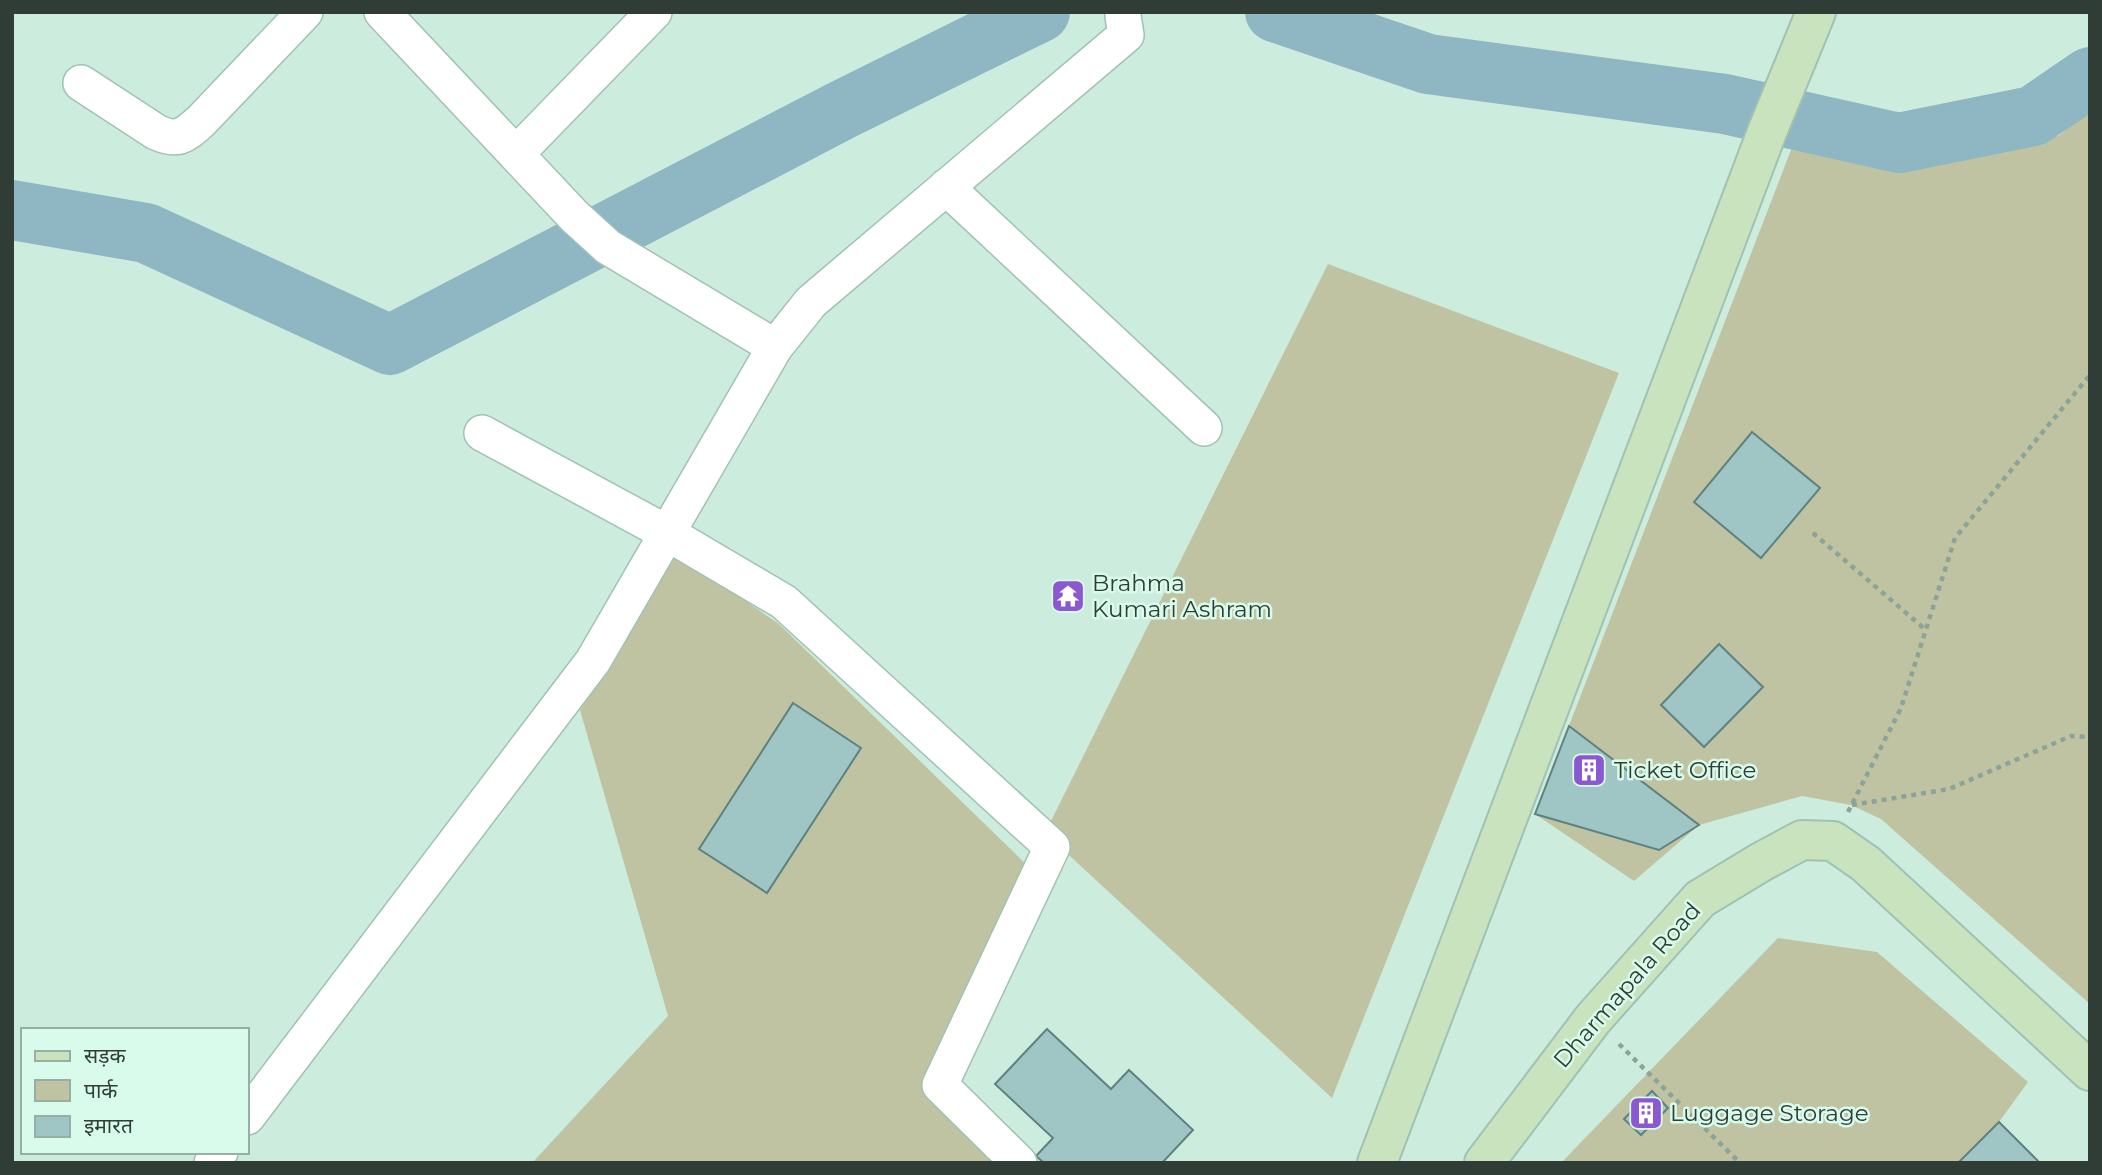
<svg xmlns="http://www.w3.org/2000/svg" width="2102" height="1175" viewBox="0 0 2102 1175" font-family="Montserrat,'Noto Sans Devanagari',sans-serif">
<rect width="100%" height="100%" fill="#ccedde"/>
<g fill="#bfc3a1">
<polygon points="2090,111 2090,1004 1881,819 1851,805 1802,796 1699,825 1634,881 1535,814 1796,137 1915,169 2058,136"/>
<polygon points="1328,264 1619,373 1332,1098 1045,833"/>
<polygon points="675,553 779,624 1030,868 931,1091 1003,1163 532,1163 668,1016 580,710"/>
<polygon points="1778,938 1877,952 2028,1082 1999,1122 1958,1163 1561,1163"/>
</g>
<g fill="none" stroke-linecap="round" stroke-linejoin="round">
<g stroke="#8eb6c3" stroke-width="60">
<polyline points="1275,12 1428,64 1725,104 1899,143 2033,116 2090,77"/>
<polyline points="12,210 146,233 390,345 842,110 1040,12"/>
</g>
</g>
<g fill="#9fc6c4" stroke="#5e8281" stroke-width="2">
<polygon points="1752,432 1820,488 1761,558 1694,502"/>
<polygon points="1719,644 1763,687 1704,747 1661,705"/>
<polygon points="793,703 861,748 767,893 699,849"/>
<polygon points="1569,726 1699,825 1659,850 1535,814"/>
<polygon points="1047,1029 1111,1089 1129,1070 1193,1130 1162,1163 1044,1163 1036,1156 1053,1138 995,1084"/>
<polygon points="1652,1091 1668,1108 1641,1135 1624,1119"/>
<polygon points="1999,1122 2040,1163 1958,1163"/>
</g>
<g fill="none" stroke-linecap="round" stroke-linejoin="round">
<g stroke="#a1c2b3" stroke-width="38">
<g id="street">
<polyline points="382,12 574,216 608,247 775,347"/>
<path d="M 81,83 L 156,132 C 178,142 184,136 201,121 L 305,12"/>
<polyline points="516,154 654,12"/>
<polyline points="946,187 1204,428"/>
<polyline points="482,433 667,533 784,602 1052,847 940,1085 1019,1163"/>
<polyline points="247,1117 593,661 775,347 811,302 1126,35 1123,16"/>
<polyline points="212,1163 220,1152"/>
</g>
</g>
<g stroke="#a1c2b3" stroke-width="42">
<g id="secondary">
<polyline points="1377,1163 1767,132 1816,12"/>
<polyline points="1484,1163 1593,1019 1700,899 1761,862 1802,840 1833,841 1866,864 2090,1071"/>
</g>
</g>
<g stroke="#8ba398" stroke-width="4.5" stroke-dasharray="5 5" stroke-linecap="butt">
<polyline points="1813,533 1926,630"/>
<polyline points="1852,805 1949,789 2071,736 2090,737"/>
<polyline points="1848,812 1901,708 1955,538 2090,375"/>
<polyline points="1619,1044 1740,1163"/>
</g>
<use href="#street" stroke="#fff" stroke-width="35"/>
<use href="#secondary" stroke="#c8e3be" stroke-width="38"/>
</g>
<defs>
<g id="temple-square" transform="scale(1.75)"><rect x="-9" y="-9" width="18" height="18" rx="4" fill="#8b58d1" stroke="#d9fbeb"/><path d="M0-6L5-2H3V0L6.5 2.5H4V6H1.5V3h-3V6H-4V2.5H-6.5L-3 0V-2H-5Z" fill="#fff"/></g>
<g id="building-square" transform="scale(1.75)"><rect x="-9" y="-9" width="18" height="18" rx="4" fill="#8b58d1" stroke="#d9fbeb"/><path d="M-4-6H4V6H1V3H-1V6H-4ZM-2.5-4.3h1.7v1.8h-1.7ZM.8-4.3h1.7v1.8H.8ZM-2.5-1h1.7V.8h-1.7ZM.8-1h1.7V.8H.8Z" fill="#fff"/></g>
</defs>
<g fill-rule="evenodd">
<use href="#temple-square" x="1068" y="596"/>
<use href="#building-square" x="1589" y="770"/>
<use href="#building-square" x="1646" y="1113"/>
</g>
<g text-anchor="middle" dominant-baseline="central" stroke-width="5" stroke-linejoin="round" paint-order="stroke">
<g font-size="23" fill="#303d37" stroke="#d9fbeb" text-anchor="start">
<text x="1092" y="583">Brahma<tspan x="1092" dy="26">Kumari Ashram</tspan></text>
<text x="1614" y="770">Ticket Office</text>
<text x="1670" y="1113">Luggage Storage</text>
</g>
<g font-size="23" fill="#303d37" stroke="#d9fbeb">
<text transform="translate(1627 985) rotate(-49)">Dharmapala Road</text>
</g>
</g>
<rect width="2102" height="1175" fill="none" stroke="#303d37" stroke-width="28"/>
<rect x="21" y="1028" width="228" height="126" fill="#d9fbeb" stroke="#95afa3" stroke-width="2"/>
<rect x="35" y="1051" width="35" height="10" fill="#c8e3be" stroke="#95afa3" stroke-width="2"/>
<text x="84" y="1063" font-size="21" fill="#303d37">सड़क</text>
<rect x="35" y="1080" width="35" height="21" fill="#bfc3a1" stroke="#95afa3" stroke-width="2"/>
<text x="84" y="1098" font-size="21" fill="#303d37">पार्क</text>
<rect x="35" y="1116" width="35" height="21" fill="#9fc6c4" stroke="#95afa3" stroke-width="2"/>
<text x="84" y="1133" font-size="21" fill="#303d37">इमारत</text>
</svg>
